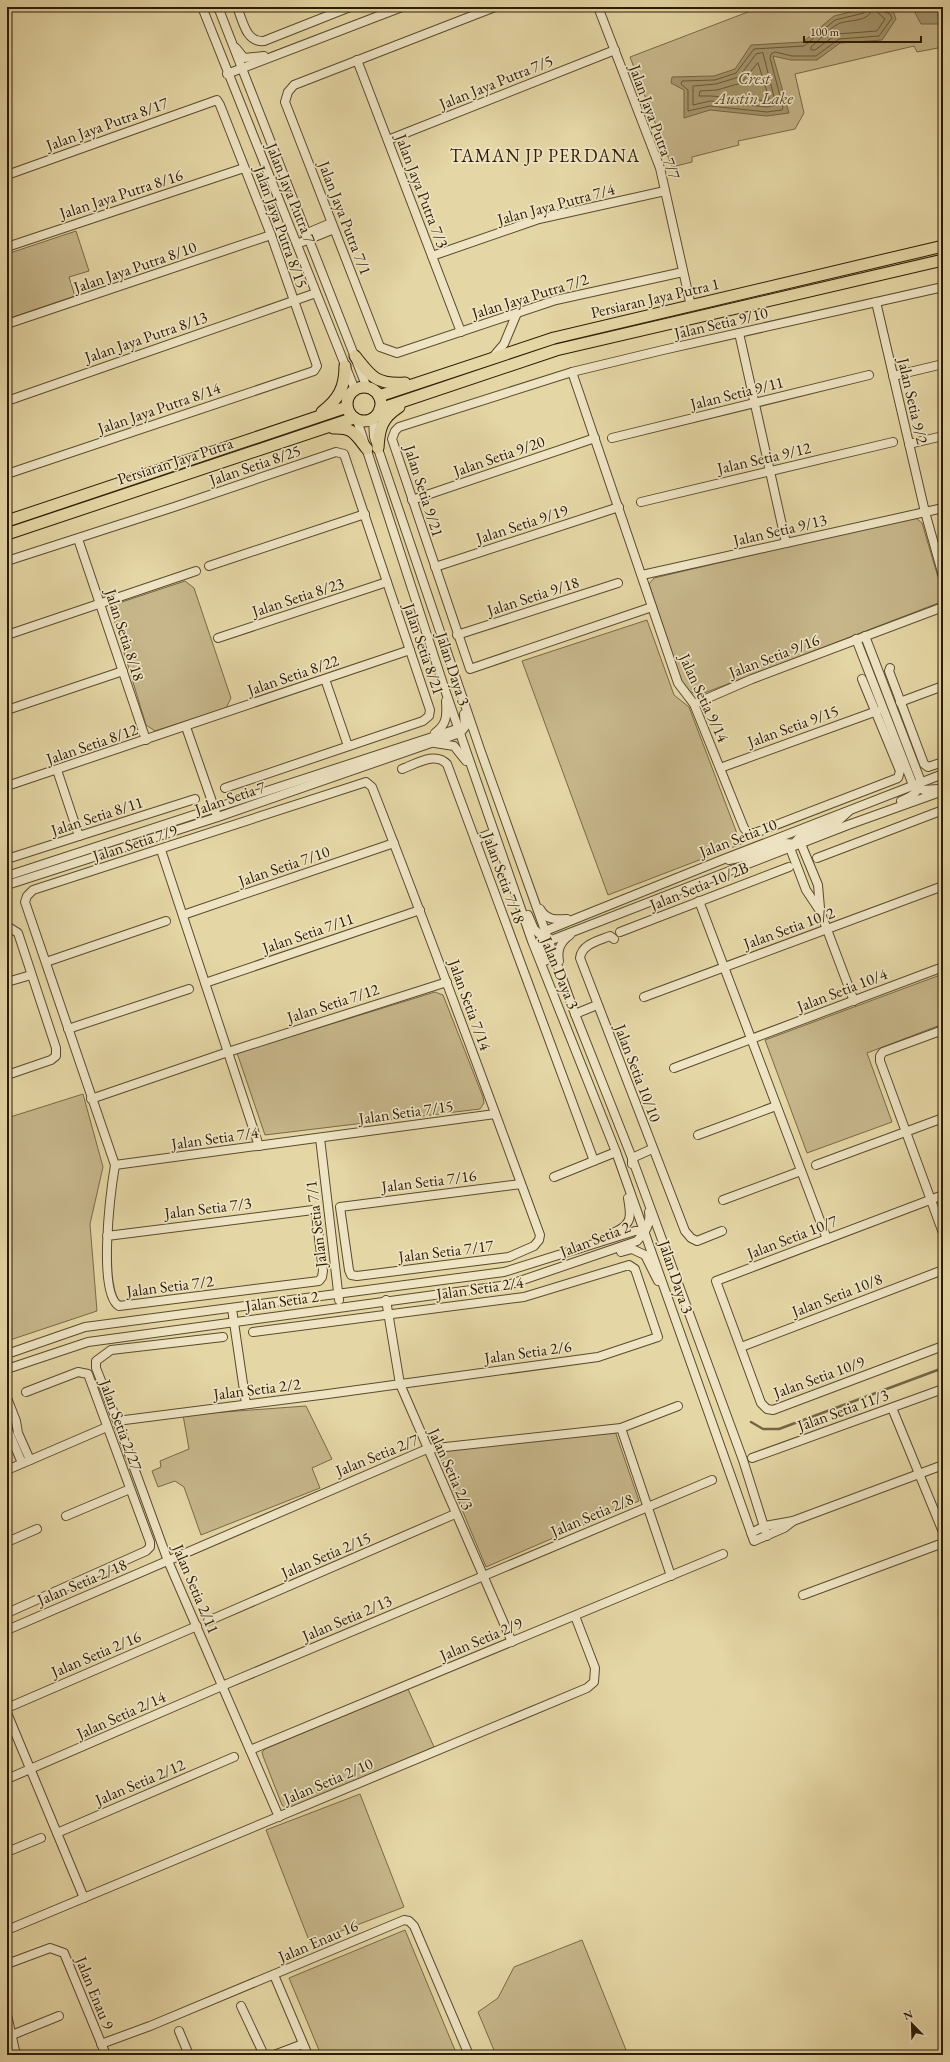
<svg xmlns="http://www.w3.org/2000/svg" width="950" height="2062" viewBox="0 0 950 2062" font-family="'EB Garamond',serif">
<rect width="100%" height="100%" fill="#e5d6a5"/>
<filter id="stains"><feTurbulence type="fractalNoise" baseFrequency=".005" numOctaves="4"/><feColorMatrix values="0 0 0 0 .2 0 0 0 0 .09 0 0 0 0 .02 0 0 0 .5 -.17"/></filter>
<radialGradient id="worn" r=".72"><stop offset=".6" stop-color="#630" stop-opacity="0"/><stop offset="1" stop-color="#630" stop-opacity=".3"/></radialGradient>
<g fill="#c6b68a" stroke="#796847">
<polygon points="761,7 943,7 943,47 917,52 914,46 795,74 804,113 795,129 738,141 739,145 692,157 692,162 672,167 630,57"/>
<polygon points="76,231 89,271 69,277 75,296 7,319 7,254"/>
<polygon points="915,517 922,523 943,594 941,602 699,695 688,691 683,686 649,584 654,578"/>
<polygon points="185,581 194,588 231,698 226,708 155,731 146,725 110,606"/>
<polygon points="647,620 674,695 689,707 741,844 608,895 522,661"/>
<polygon points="943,974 943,1024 867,1053 892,1122 807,1153 765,1040"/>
<polygon points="435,992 443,995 483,1097 484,1103 480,1109 265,1135 237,1053"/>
<polygon points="83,1094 103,1167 90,1224 97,1311 7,1341 7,1118"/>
<polygon points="306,1406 332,1459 312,1468 320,1488 201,1535 184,1487 175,1481 158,1487 152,1471 161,1467 160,1461 189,1449 183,1415"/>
<polygon points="615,1431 639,1501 486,1567 438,1452"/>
<polygon points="408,1689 434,1747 288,1809 282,1805 263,1756 262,1752 265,1749"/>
<polygon points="360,1794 404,1907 310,1943 266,1830"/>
<polygon points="405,1930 457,2055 321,2055 289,1978"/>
<polygon points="582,1940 628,2055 496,2055 478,2012 498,1998 514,1967"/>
</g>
<g fill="#a6966e" stroke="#756544">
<polygon points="871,7 880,7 893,11 896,19 882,40 840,43 817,60 791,60 773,56 789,113 767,116 710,110 684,118 684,90 671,83 672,77 714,76 735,69 751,45 803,42 834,16"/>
<polygon points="912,7 943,7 943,24 921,24"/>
</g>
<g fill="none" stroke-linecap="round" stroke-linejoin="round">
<g stroke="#695839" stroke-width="1">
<polyline points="867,7 864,13 835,20 804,46 754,49 736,73 715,80 682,81 681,84 688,90 688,111 710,106 767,112 782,110 783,107 770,58 771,54 775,52 792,56 816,56 839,39 879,36 892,18 890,14 883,11 882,7"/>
<path d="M 872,7 C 871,23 849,19 838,24 C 829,29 819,40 811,47 L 811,50 L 815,50 L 837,34 L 877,31 L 885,19 L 878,13 L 877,7"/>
<polygon points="763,53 776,105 767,107 710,101 693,105 693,86 716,84 739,77 756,54"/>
<polygon points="758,63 769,98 768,101 711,96 699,96 700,91 717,90 741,83"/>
</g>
<polyline stroke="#756544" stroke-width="2.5" points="751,1422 763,1429 779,1429 943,1368"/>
<g stroke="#5a4a2c" stroke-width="10">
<g id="minor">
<polyline points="202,7 355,390"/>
<polyline points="218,7 367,388"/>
<path d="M 237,7 C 243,21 246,43 264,41 L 350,7"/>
<polyline points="495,7 294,85 288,92 285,102 380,347 397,353 556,300 683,272"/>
<polyline points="598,7 660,168 691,306"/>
<polyline points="236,48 244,58 264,56"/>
<polyline points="357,60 461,332"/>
<polyline points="227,74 402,7"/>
<polyline points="388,140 615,50"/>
<polyline points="7,175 217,100 220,105 271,235 317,366 314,371 7,474"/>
<polyline points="305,234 331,223"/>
<polyline points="297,244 334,229"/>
<polyline points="7,247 244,168"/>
<polyline points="432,256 539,219 665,191"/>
<polyline points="876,302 925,512 943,576"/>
<polyline points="7,324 271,235"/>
<polyline points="739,333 786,543"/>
<polyline points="492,358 504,344 517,313"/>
<polyline points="572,372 678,683 694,704 744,828 748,833 755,833 898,778 900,771 862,679"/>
<polyline points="893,376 943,364"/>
<polyline points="7,401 316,293"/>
<polyline points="373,419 374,437 481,752 529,886 575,1014 632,1158 743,1460 767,1536"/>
<polyline points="357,420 444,687 532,941 616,1152 754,1541 784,1528 793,1521"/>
<polyline points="612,438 869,375"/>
<polyline points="909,444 943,436"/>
<polyline points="412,500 595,438"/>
<polyline points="641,502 893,442"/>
<polyline points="78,539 146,740"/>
<polyline points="7,561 174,507 336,452 344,454 430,710 429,716 423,721 225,788"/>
<polyline points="209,566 365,514"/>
<polyline points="435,567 619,507"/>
<polyline points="642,575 943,508"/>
<polyline points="652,607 470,669 392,439 395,431 399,427 572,372 663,350 943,287"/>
<polyline points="7,635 196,571"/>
<polyline points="457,635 618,583"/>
<path d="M 865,636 L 921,782 C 918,793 911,797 901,801"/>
<polyline points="218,638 387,582"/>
<polyline points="856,639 913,785 923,790 938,789"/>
<polyline points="890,668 889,671 924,764 928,767 943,762"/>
<polyline points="325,679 348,746"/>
<polyline points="900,702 943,686"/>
<polyline points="694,704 752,679 943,607"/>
<polyline points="7,710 123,671"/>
<polyline points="186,727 216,813"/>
<path d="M 435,733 C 447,724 447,716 446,701"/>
<polyline points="435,743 454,746 466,761"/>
<polyline points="720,768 877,711"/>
<path d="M 402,769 C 416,764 435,751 447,764 L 594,1161"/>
<polyline points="57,770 79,836"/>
<polyline points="7,786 410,650"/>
<polyline points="849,811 837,822 799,838 790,848 806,890 820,911 854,1001"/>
<polyline points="475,840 493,833"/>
<polyline points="161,850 259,1146"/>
<polyline points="817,858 943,810"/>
<polyline points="7,859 195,799"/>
<polyline points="729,860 753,855 784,843 801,844 818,885 820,908"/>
<polyline points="7,876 463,727"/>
<polyline points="7,885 218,817 460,733 465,727 464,714"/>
<polyline points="699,901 827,1239"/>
<path d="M 540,909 C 546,920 556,920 567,919"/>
<polyline points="183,915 394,843"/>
<polyline points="528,915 534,929 545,939"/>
<polyline points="7,926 18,933 56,1048 56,1056 51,1060 7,1075"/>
<polyline points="545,931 724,859 943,774"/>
<polyline points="545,931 540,944 545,961"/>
<polyline points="620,932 789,867"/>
<path d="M 614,939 L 610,936 C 598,941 582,944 580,958 L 685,1231 L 691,1238 L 697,1241 L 722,1231"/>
<polyline points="549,941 848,825 943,791"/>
<path d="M 559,961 C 557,950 560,942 570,935"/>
<polyline points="46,962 166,921"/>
<polyline points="7,982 31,975"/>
<polyline points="205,983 420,910"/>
<polyline points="644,997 943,886"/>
<polyline points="575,1014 597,1005"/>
<polyline points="68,1029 189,989"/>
<polyline points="943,1030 883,1052 880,1056 880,1061 943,1233"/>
<polyline points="674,1068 943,967"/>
<polyline points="91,1099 228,1052 447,982"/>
<polyline points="698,1135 776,1106"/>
<polyline points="320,1138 339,1300"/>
<polyline points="632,1164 632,1158 652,1149"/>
<polyline points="115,1165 495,1114"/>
<polyline points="816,1165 943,1118"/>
<polyline points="554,1177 616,1152"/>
<polyline points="943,1195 716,1281 761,1403 767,1409 773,1410 943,1346"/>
<polyline points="723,1200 801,1171"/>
<path d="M 615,1232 C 633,1224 631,1215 628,1198"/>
<path d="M 107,1236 L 313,1210 L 316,1214 L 323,1271 L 322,1277 L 319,1281 L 119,1306 C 97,1293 111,1189 115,1165 L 25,902 L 27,896 L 33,890 L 366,782 L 372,787 C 430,935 485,1085 540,1235 L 539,1240 L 534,1246 L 509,1257 L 357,1276 L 351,1275 L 349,1270 L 340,1207 L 521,1184"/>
<polyline points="621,1252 632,1249 645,1255 658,1281"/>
<polyline points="386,1300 400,1384 512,1642"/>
<polyline points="232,1309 246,1404"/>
<polyline points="223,1337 111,1350 96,1361 96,1368 117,1421 168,1561 279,1817"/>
<polyline points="741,1347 943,1270"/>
<polyline points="7,1354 85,1327 504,1272 635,1231 645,1231"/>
<path d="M 7,1369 L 88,1342 L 508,1285 L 637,1241 C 645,1232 651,1225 649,1212"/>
<polyline points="7,1398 16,1421 18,1433 30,1460"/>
<polyline points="892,1408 943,1532"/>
<polyline points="117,1421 328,1394 598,1357 658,1337 635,1269 629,1265 524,1297 253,1332"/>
<polyline points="7,1428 22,1463"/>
<polyline points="621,1428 671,1576"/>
<polyline points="752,1458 943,1389"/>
<polyline points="7,1470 107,1427"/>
<polyline points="66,1516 130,1489"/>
<polyline points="751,1533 765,1526 793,1521 943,1465"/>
<polyline points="7,1542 37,1529"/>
<polyline points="803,1595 943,1543"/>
<polyline points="7,1613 146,1551 150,1547 150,1542 88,1374 78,1372 26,1392"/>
<polyline points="208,1621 455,1514"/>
<polyline points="7,1630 427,1449 621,1428 678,1406"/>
<polyline points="7,1708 197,1626"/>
<polyline points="7,1713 84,1898"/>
<polyline points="250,1750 723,1554"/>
<polyline points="7,1779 222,1686 712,1480"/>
<polyline points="57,1833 234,1757"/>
<polyline points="7,1852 41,1838"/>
<polyline points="7,1930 587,1688 594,1682 595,1668 575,1616"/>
<polyline points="7,1964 50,1948 64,1953 106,2055"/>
<polyline points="274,1975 308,2055"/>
<polyline points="241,2006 264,2055"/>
<polyline points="7,2015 16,2055"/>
<polyline points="179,2031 189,2055"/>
<polyline points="12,2035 59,2016"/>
<polyline points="101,2044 150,2026 404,1920 409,1921 414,1926 469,2055"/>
<polyline points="274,2055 303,2044"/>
</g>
</g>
<g stroke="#2c1b04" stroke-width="13">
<g id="major">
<path d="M 355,356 C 371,377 377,385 405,383"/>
<circle cx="364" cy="404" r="17"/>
<polyline points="379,396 554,338 943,246"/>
<polyline points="380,409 556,350 943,260"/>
<path d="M 322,412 C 339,399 345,387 345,366"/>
<path d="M 333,428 C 353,427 355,434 367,449"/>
<path d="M 378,448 C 379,428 382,418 399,407"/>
<polyline points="7,521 347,407"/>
<polyline points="7,534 354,418"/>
</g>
</g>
<use href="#minor" stroke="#eee4c4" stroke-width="8"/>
<use href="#major" stroke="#e5d6a5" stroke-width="11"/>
</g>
<g text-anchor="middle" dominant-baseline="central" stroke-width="3.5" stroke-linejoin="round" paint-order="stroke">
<g font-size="16" fill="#2c1b04" stroke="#eee4c4">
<text transform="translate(496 82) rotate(-22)">Jalan Jaya Putra 7/5</text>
<text transform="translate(655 122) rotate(70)">Jalan Jaya Putra 7/7</text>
<text transform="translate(107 124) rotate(-20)">Jalan Jaya Putra 8/17</text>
<text transform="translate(422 191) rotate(69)">Jalan Jaya Putra 7/3</text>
<text transform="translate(291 193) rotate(68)">Jalan Jaya Putra 7</text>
<text transform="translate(121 194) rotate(-18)">Jalan Jaya Putra 8/16</text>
<text transform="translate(556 204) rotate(-15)">Jalan Jaya Putra 7/4</text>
<text transform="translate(345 218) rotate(69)">Jalan Jaya Putra 7/1</text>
<text transform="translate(281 227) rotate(70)">Jalan Jaya Putra 8/15</text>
<text transform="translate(135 267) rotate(-19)">Jalan Jaya Putra 8/10</text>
<text transform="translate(530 296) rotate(-17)">Jalan Jaya Putra 7/2</text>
<text transform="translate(655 298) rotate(-13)">Persiaran Jaya Putra 1</text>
<text transform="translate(721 323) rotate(-13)">Jalan Setia 9/10</text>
<text transform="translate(146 337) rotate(-19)">Jalan Jaya Putra 8/13</text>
<text transform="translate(737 393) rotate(-14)">Jalan Setia 9/11</text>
<text transform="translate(913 401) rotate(77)">Jalan Setia 9/2</text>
<text transform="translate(159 408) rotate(-19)">Jalan Jaya Putra 8/14</text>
<text transform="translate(499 456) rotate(-19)">Jalan Setia 9/20</text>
<text transform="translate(764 458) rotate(-13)">Jalan Setia 9/12</text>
<text transform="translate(175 461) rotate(-18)">Persiaran Jaya Putra</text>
<text transform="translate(255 465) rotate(-19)">Jalan Setia 8/25</text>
<text transform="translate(424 491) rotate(72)">Jalan Setia 9/21</text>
<text transform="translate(522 524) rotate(-18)">Jalan Setia 9/19</text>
<text transform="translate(780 530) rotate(-13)">Jalan Setia 9/13</text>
<text transform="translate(533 596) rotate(-18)">Jalan Setia 9/18</text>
<text transform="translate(298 597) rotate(-18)">Jalan Setia 8/23</text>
<text transform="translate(125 635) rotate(72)">Jalan Setia 8/18</text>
<text transform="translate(424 649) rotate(71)">Jalan Setia 8/21</text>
<text transform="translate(774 656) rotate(-21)">Jalan Setia 9/16</text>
<text transform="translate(453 669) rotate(72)">Jalan Daya 3</text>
<text transform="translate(293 675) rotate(-19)">Jalan Setia 8/22</text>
<text transform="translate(704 698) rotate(65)">Jalan Setia 9/14</text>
<text transform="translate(793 726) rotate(-20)">Jalan Setia 9/15</text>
<text transform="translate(92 744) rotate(-19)">Jalan Setia 8/12</text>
<text transform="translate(230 798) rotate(-19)">Jalan Setia 7</text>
<text transform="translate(97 816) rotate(-18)">Jalan Setia 8/11</text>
<text transform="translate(738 838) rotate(-21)">Jalan Setia 10</text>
<text transform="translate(135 843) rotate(-18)">Jalan Setia 7/9</text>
<text transform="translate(284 866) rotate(-19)">Jalan Setia 7/10</text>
<text transform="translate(504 878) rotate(70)">Jalan Setia 7/18</text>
<text transform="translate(699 886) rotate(-22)">Jalan Setia 10/2B</text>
<text transform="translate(789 928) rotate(-20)">Jalan Setia 10/2</text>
<text transform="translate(308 933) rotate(-19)">Jalan Setia 7/11</text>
<text transform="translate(560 973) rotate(68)">Jalan Daya 3</text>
<text transform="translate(842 990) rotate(-21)">Jalan Setia 10/4</text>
<text transform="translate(333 1003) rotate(-18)">Jalan Setia 7/12</text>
<text transform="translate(470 1005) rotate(70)">Jalan Setia 7/14</text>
<text transform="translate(638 1073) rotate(69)">Jalan Setia 10/10</text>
<text transform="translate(406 1112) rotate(-8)">Jalan Setia 7/15</text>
<text transform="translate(215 1138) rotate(-8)">Jalan Setia 7/4</text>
<text transform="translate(429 1181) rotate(-7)">Jalan Setia 7/16</text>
<text transform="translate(208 1208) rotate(-7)">Jalan Setia 7/3</text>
<text transform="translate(316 1224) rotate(-97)">Jalan Setia 7/1</text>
<text transform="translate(792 1237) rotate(-21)">Jalan Setia 10/7</text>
<text transform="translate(595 1239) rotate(-21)">Jalan Setia 2</text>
<text transform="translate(446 1251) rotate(-7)">Jalan Setia 7/17</text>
<text transform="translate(676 1277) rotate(71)">Jalan Daya 3</text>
<text transform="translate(170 1286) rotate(-7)">Jalan Setia 7/2</text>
<text transform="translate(480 1288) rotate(-8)">Jalan Setia 2/4</text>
<text transform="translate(837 1295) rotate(-21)">Jalan Setia 10/8</text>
<text transform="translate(282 1301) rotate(-8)">Jalan Setia 2</text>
<text transform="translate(528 1352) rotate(-8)">Jalan Setia 2/6</text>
<text transform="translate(819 1377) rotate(-20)">Jalan Setia 10/9</text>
<text transform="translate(257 1389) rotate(-7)">Jalan Setia 2/2</text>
<text transform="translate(843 1410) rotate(-20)">Jalan Setia 11/3</text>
<text transform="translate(121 1425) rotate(70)">Jalan Setia 2/27</text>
<text transform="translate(377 1455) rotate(-22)">Jalan Setia 2/7</text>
<text transform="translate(451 1469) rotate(66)">Jalan Setia 2/3</text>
<text transform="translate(592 1515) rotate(-23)">Jalan Setia 2/8</text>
<text transform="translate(326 1555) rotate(-23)">Jalan Setia 2/15</text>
<text transform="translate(82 1582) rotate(-23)">Jalan Setia 2/18</text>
<text transform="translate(196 1589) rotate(67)">Jalan Setia 2/11</text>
<text transform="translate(347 1618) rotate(-23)">Jalan Setia 2/13</text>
<text transform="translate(481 1639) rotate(-23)">Jalan Setia 2/9</text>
<text transform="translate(96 1654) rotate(-23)">Jalan Setia 2/16</text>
<text transform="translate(121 1715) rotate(-24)">Jalan Setia 2/14</text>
<text transform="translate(328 1781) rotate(-23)">Jalan Setia 2/10</text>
<text transform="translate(140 1782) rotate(-23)">Jalan Setia 2/12</text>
<text transform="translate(318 1941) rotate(-23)">Jalan Enau 16</text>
<text transform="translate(95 1993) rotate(68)">Jalan Enau 9</text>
</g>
<g font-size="17" font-style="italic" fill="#5d4c2e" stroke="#eee4c4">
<text x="754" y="78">Crest<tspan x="754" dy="20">Austin Lake</tspan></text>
</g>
<g font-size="18" letter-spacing="1" fill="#2c1b04" stroke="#eee4c4">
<text x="545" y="155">TAMAN JP PERDANA</text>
</g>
</g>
<rect width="950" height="2062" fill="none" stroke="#e5d6a5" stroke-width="24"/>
<rect x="8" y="8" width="934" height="2046" fill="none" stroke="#2c1b04" stroke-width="2"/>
<rect x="12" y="12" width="926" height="2038" fill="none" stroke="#2c1b04"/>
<g transform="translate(912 2024) rotate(337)" stroke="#eee4c4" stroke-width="3" paint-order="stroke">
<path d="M0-3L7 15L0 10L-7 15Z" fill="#2c1b04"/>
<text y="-6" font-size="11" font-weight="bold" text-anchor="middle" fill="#2c1b04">N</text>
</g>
<path d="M804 36v6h117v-6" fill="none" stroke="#2c1b04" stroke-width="2"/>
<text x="810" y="36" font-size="12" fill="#2c1b04" stroke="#eee4c4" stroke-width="3" paint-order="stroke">100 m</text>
<rect width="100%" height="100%" filter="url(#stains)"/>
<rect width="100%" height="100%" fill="url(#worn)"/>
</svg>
